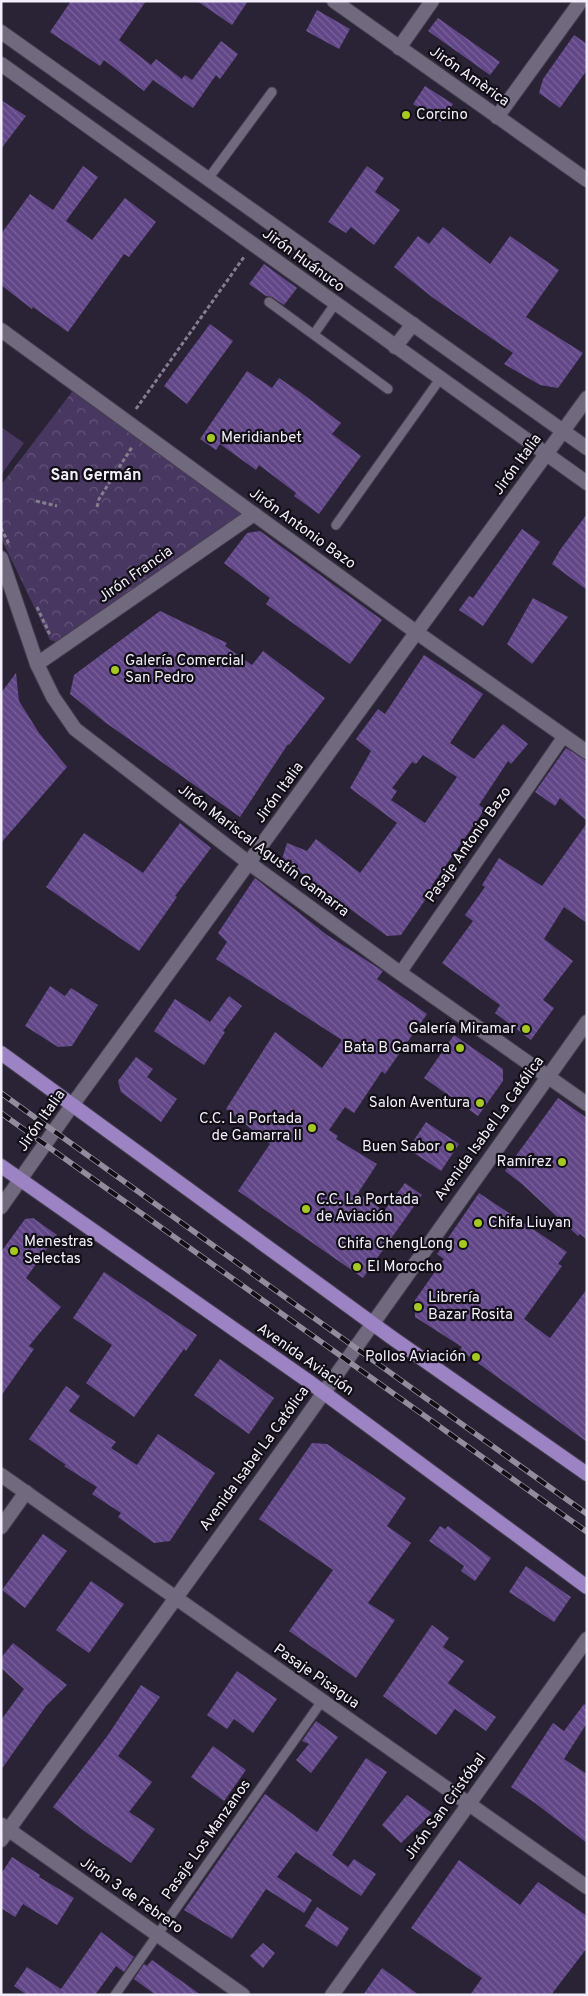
<svg xmlns="http://www.w3.org/2000/svg" width="588" height="1996" viewBox="0 0 588 1996" font-family="Overpass,sans-serif">
<defs>
<pattern id="park-crowns" width="20" height="18" patternUnits="userSpaceOnUse" patternTransform="scale(1.25)"><rect width="20" height="18" fill="#483761"/><path d="M2 6a3 3 0 1 1 6 0M12 15a3 3 0 1 1 6 0" fill="none" stroke="#635479"/></pattern>
<pattern id="building-back-hatch" width="6" height="6" patternUnits="userSpaceOnUse" patternTransform="scale(1.25)"><rect width="6" height="6" fill="#624788"/><path d="M-1 5l2 2M0 0l6 6M5-1l2 2" fill="none" stroke="#79629a"/></pattern>
</defs>
<rect width="100%" height="100%" fill="#2a2335"/>
<polygon fill="url(#park-crowns)" points="75,388 246,512 56,642 50,640 1,538 1,485"/>
<polygon fill="#483761" points="1,427 24,443 1,475"/>
<g fill="url(#building-back-hatch)" fill-rule="evenodd">
<polygon points="71,1 146,1 119,40 151,65 156,59 182,79 185,75 192,80 221,41 238,54 220,79 216,75 193,108 153,80 144,91 104,60 100,66 50,32"/>
<polygon points="197,1 248,1 232,25"/>
<polygon points="317,10 350,29 339,49 306,31"/>
<polygon points="438,18 500,62 490,75 428,31"/>
<polygon points="574,35 587,44 587,70 560,108 539,93 543,79"/>
<polygon points="425,86 453,104 441,122 413,104"/>
<polygon points="1,100 26,116 1,149"/>
<polygon points="83,166 98,177 66,221 92,240 125,198 156,222 129,257 124,254 68,332 33,307 32,309 1,285 1,234 30,194 53,210"/>
<polygon points="367,166 384,178 375,192 400,210 374,245 351,227 346,233 328,222"/>
<polygon points="443,227 490,264 510,236 559,270 526,317 583,353 558,388 540,385 504,364 513,353 432,297 394,267 418,236 429,244"/>
<polygon points="264,264 297,288 284,305 272,297 266,296 249,284"/>
<polygon points="210,324 233,341 187,404 164,386"/>
<polygon points="247,371 272,388 279,378 300,392 341,423 332,434 361,456 319,514 294,496 296,493 259,465 256,470 220,444 216,450 200,439"/>
<polygon points="587,514 587,590 552,564 560,550"/>
<polygon points="522,529 540,542 483,626 459,610 469,596 473,598"/>
<polygon points="260,531 382,620 350,664 266,604 270,598 224,563 247,533"/>
<polygon points="533,598 568,617 532,664 507,644"/>
<polygon points="160,611 227,643 225,646 252,665 263,651 325,698 289,745 288,744 240,817 106,723 70,694 74,675"/>
<path d="M 424,655 L 483,694 L 450,743 L 474,759 L 503,724 L 528,744 L 511,764 L 508,761 L 479,805 L 485,809 L 432,885 L 434,887 L 401,935 L 387,936 L 282,859 L 287,843 L 307,851 L 316,839 L 360,873 L 397,823 L 350,788 L 371,751 L 356,739 L 378,709 L 385,714 ZM 423,755 L 457,777 L 425,823 L 391,800 L 397,791 L 392,788 L 412,762 L 416,764 Z"/>
<polygon points="16,673 19,701 39,733 67,767 1,843 1,693"/>
<polygon points="566,748 587,761 587,821 560,798 555,806 535,792"/>
<polygon points="180,823 211,848 175,896 177,897 139,951 46,887 84,833 143,873"/>
<polygon points="587,823 587,923 564,907 544,939 573,961 543,1000 554,1008 531,1040 495,1013 500,1005 442,963 473,921 465,915 485,887 482,885 499,858 542,886"/>
<polygon points="255,878 327,935 383,971 377,979 427,1014 385,1074 382,1071 354,1113 345,1107 329,1130 338,1136 336,1139 377,1164 358,1193 384,1211 405,1183 422,1195 363,1278 238,1191 270,1144 226,1109 275,1032 322,1068 342,1040 216,959 227,942 218,933"/>
<polygon points="50,986 65,996 71,988 98,1005 72,1046 58,1047 25,1026"/>
<polygon points="229,996 242,1006 223,1031 225,1032 204,1065 154,1031 175,999 210,1022"/>
<polygon points="454,1035 503,1069 503,1081 478,1116 424,1078"/>
<polygon points="136,1057 153,1069 147,1077 177,1099 161,1122 121,1092 118,1081"/>
<polygon points="558,1098 587,1118 587,1240 580,1234 578,1236 522,1184 505,1171"/>
<polygon points="426,1122 459,1144 441,1171 408,1149"/>
<polygon points="479,1193 567,1252 558,1264 562,1266 524,1319 550,1338 587,1289 587,1442 460,1350 462,1347 415,1317 415,1300 444,1259 437,1254"/>
<polygon points="33,1218 57,1235 26,1278 61,1307 29,1346 34,1349 1,1396 1,1252 25,1219"/>
<polygon points="104,1272 197,1335 186,1351 184,1349 134,1417 86,1383 112,1345 73,1318"/>
<polygon points="220,1359 274,1398 249,1434 194,1395"/>
<polygon points="66,1386 80,1396 69,1411 116,1442 111,1448 137,1465 158,1434 215,1473 170,1541 154,1543 118,1517 121,1513 92,1494 97,1487 64,1466 66,1465 29,1439"/>
<polygon points="312,1443 327,1444 406,1498 387,1526 411,1543 368,1603 395,1620 356,1678 289,1631 333,1570 259,1519"/>
<polygon points="440,1526 445,1529 448,1526 491,1558 475,1581 461,1571 464,1566 429,1541"/>
<polygon points="43,1534 67,1551 25,1608 2,1590"/>
<polygon points="526,1566 571,1597 554,1622 509,1592"/>
<polygon points="91,1581 124,1604 89,1653 56,1630"/>
<polygon points="432,1625 449,1638 443,1647 464,1661 448,1683 496,1717 486,1731 455,1709 436,1735 383,1696"/>
<polygon points="13,1643 67,1685 46,1706 1,1770 1,1720 24,1689 1,1668 1,1658"/>
<polygon points="237,1671 277,1699 253,1733 234,1719 227,1729 207,1715"/>
<polygon points="141,1685 160,1697 118,1756 152,1782 129,1812 155,1829 131,1863 87,1833 53,1807 108,1735"/>
<polygon points="584,1704 587,1706 587,1723 564,1759 587,1774 587,1843 535,1803 511,1787 553,1723 564,1731"/>
<polygon points="316,1721 338,1737 311,1773 296,1760 309,1744 302,1741"/>
<polygon points="213,1746 246,1770 224,1801 191,1777"/>
<polygon points="366,1758 387,1772 332,1855 348,1867 354,1859 376,1874 361,1896 296,1852 277,1877 312,1900 304,1913 266,1889 232,1939 184,1910 265,1794 317,1832"/>
<polygon points="407,1795 432,1813 401,1843 382,1825"/>
<polygon points="12,1857 40,1875 39,1877 74,1898 57,1925 23,1904 15,1917 1,1908 1,1874"/>
<polygon points="459,1860 520,1905 538,1882 587,1916 587,1948 551,1995 470,1995 482,1978 411,1928"/>
<polygon points="317,1907 349,1928 337,1947 305,1926"/>
<polygon points="101,1932 134,1957 124,1972 116,1966 95,1995 27,1995 14,1986 27,1967 61,1989"/>
<polygon points="263,1943 275,1953 263,1968 250,1956"/>
<polygon points="152,1960 201,1995 156,1995 134,1979 144,1964 147,1966"/>
<polygon points="382,1968 419,1995 363,1995"/>
</g>
<g fill="none" stroke-linecap="round" stroke-linejoin="round">
<g stroke="#443e4d" stroke-width="11">
<g id="service">
<polyline points="208,179 272,92"/>
<polyline points="269,302 388,389"/>
<polyline points="314,334 335,304"/>
<polyline points="336,525 440,379"/>
<polyline points="115,1995 322,1701"/>
</g>
</g>
<g stroke="#443e4d" stroke-width="14">
<polyline id="pedestrian" points="400,973 564,736"/>
</g>
<g stroke="#443e4d" stroke-width="16">
<g id="minor">
<polyline points="334,1 587,180"/>
<polyline points="399,48 432,1"/>
<polyline points="497,117 581,1"/>
<polyline points="1,330 416,632 587,752"/>
<polyline points="1,558 37,664 53,697 75,729 249,863 400,973 587,1104"/>
<polyline points="37,664 254,514"/>
<polyline points="1,1207 73,1104 587,398"/>
<polyline points="1,1475 587,1887"/>
<polyline points="1,1527 26,1492"/>
<polyline points="2,1825 243,1995"/>
<polyline points="1,1840 300,1426 587,1022"/>
<polyline points="332,1995 587,1639"/>
</g>
</g>
<g stroke="#443e4d" stroke-width="16">
<g id="tertiary">
<polyline points="1,32 587,448"/>
<polyline points="1,64 587,483"/>
<polyline points="395,347 413,324"/>
</g>
</g>
<g stroke="#443e4d" stroke-width="16">
<g id="primary">
<polyline points="1,1053 391,1337 587,1474"/>
<polyline points="1,1166 308,1381 587,1587"/>
</g>
</g>
<g stroke="#847e8e" stroke-width="3" stroke-dasharray="4 2.5" stroke-linecap="butt">
<polyline points="136,409 244,257"/>
<polyline points="36,501 57,506"/>
<polyline points="97,507 99,499 132,447"/>
<polyline points="1,528 9,544"/>
<polyline points="37,607 50,635"/>
</g>
<use href="#service" stroke="#716a7f" stroke-width="9"/>
<use href="#pedestrian" stroke="#716a7f" stroke-width="12"/>
<use href="#minor" stroke="#716a7f" stroke-width="14"/>
<use href="#tertiary" stroke="#716a7f" stroke-width="14"/>
<use href="#primary" stroke="#9c83c3" stroke-width="14"/>
<g stroke="#928c9c" stroke-width="5.5">
<g id="rail">
<polyline points="1,1093 587,1514"/>
<polyline points="1,1113 587,1532"/>
</g>
</g>
<use href="#rail" stroke="#110e16" stroke-width="4" stroke-dasharray="11" stroke-linecap="butt"/>
</g>
<g fill="#a5c822" stroke="#110e16" stroke-width="2">
<circle cx="406" cy="115" r="5"/>
<circle cx="211" cy="438" r="5"/>
<circle cx="115" cy="670" r="5"/>
<circle cx="526" cy="1029" r="5"/>
<circle cx="460" cy="1048" r="5"/>
<circle cx="480" cy="1103" r="5"/>
<circle cx="312" cy="1128" r="5"/>
<circle cx="450" cy="1147" r="5"/>
<circle cx="562" cy="1162" r="5"/>
<circle cx="306" cy="1209" r="5"/>
<circle cx="478" cy="1223" r="5"/>
<circle cx="463" cy="1244" r="5"/>
<circle cx="14" cy="1251" r="5"/>
<circle cx="357" cy="1267" r="5"/>
<circle cx="418" cy="1307" r="5"/>
<circle cx="476" cy="1357" r="5"/>
</g>
<g text-anchor="middle" dominant-baseline="central" stroke-width="4.5" stroke-linejoin="round" paint-order="stroke">
<g font-size="15" fill="#f3eefb" stroke="#110e16">
<text transform="translate(469 77) rotate(35)">Jirón Amèrica</text>
<text transform="translate(303 261) rotate(36)">Jirón Huánuco</text>
<text transform="translate(518 465) rotate(-54)">Jirón Italia</text>
<text transform="translate(302 529) rotate(36)">Jirón Antonio Bazo</text>
<text transform="translate(136 575) rotate(-35)">Jirón Francia</text>
<text transform="translate(280 793) rotate(-54)">Jirón Italia</text>
<text transform="translate(469 845) rotate(-55)">Pasaje Antonio Bazo</text>
<text transform="translate(263 851) rotate(37)">Jirón Mariscal Agustín Gamarra</text>
<text transform="translate(42 1121) rotate(-55)">Jirón Italia</text>
<text transform="translate(490 1129) rotate(-54)">Avenida Isabel La Católica</text>
<text transform="translate(305 1360) rotate(35)">Avenida Aviación</text>
<text transform="translate(255 1459) rotate(-54)">Avenida Isabel La Católica</text>
<text transform="translate(316 1677) rotate(35)">Pasaje Pisagua</text>
<text transform="translate(446 1807) rotate(-54)">Jirón San Cristóbal</text>
<text transform="translate(207 1840) rotate(-55)">Pasaje Los Manzanos</text>
<text transform="translate(131 1896) rotate(35)">Jirón 3 de Febrero</text>
</g>
<g font-size="15" fill="#f3eefb" stroke="#110e16" text-anchor="start">
<text x="416" y="115">Corcino</text>
<text x="221" y="438">Meridianbet</text>
<text x="125" y="661">Galería Comercial<tspan x="125" dy="17">San Pedro</tspan></text>
<text x="516" y="1029" text-anchor="end">Galería Miramar</text>
<text x="450" y="1048" text-anchor="end">Bata B Gamarra</text>
<text x="470" y="1103" text-anchor="end">Salon Aventura</text>
<text x="302" y="1119" text-anchor="end">C.C. La Portada<tspan x="302" dy="17">de Gamarra II</tspan></text>
<text x="440" y="1147" text-anchor="end">Buen Sabor</text>
<text x="552" y="1162" text-anchor="end">Ramírez</text>
<text x="316" y="1200">C.C. La Portada<tspan x="316" dy="17">de Aviación</tspan></text>
<text x="488" y="1223">Chifa Liuyan</text>
<text x="24" y="1242">Menestras<tspan x="24" dy="17">Selectas</tspan></text>
<text x="453" y="1244" text-anchor="end">Chifa ChengLong</text>
<text x="367" y="1267">El Morocho</text>
<text x="428" y="1298">Librería<tspan x="428" dy="17">Bazar Rosita</tspan></text>
<text x="466" y="1357" text-anchor="end">Pollos Aviación</text>
</g>
<g font-size="16" font-weight="bold" fill="#f3eefb" stroke="#110e16">
<text x="96" y="476">San Germán</text>
</g>
</g>
<rect width="588" height="1996" fill="none" stroke="#f3eefb" stroke-width="5"/>
</svg>
